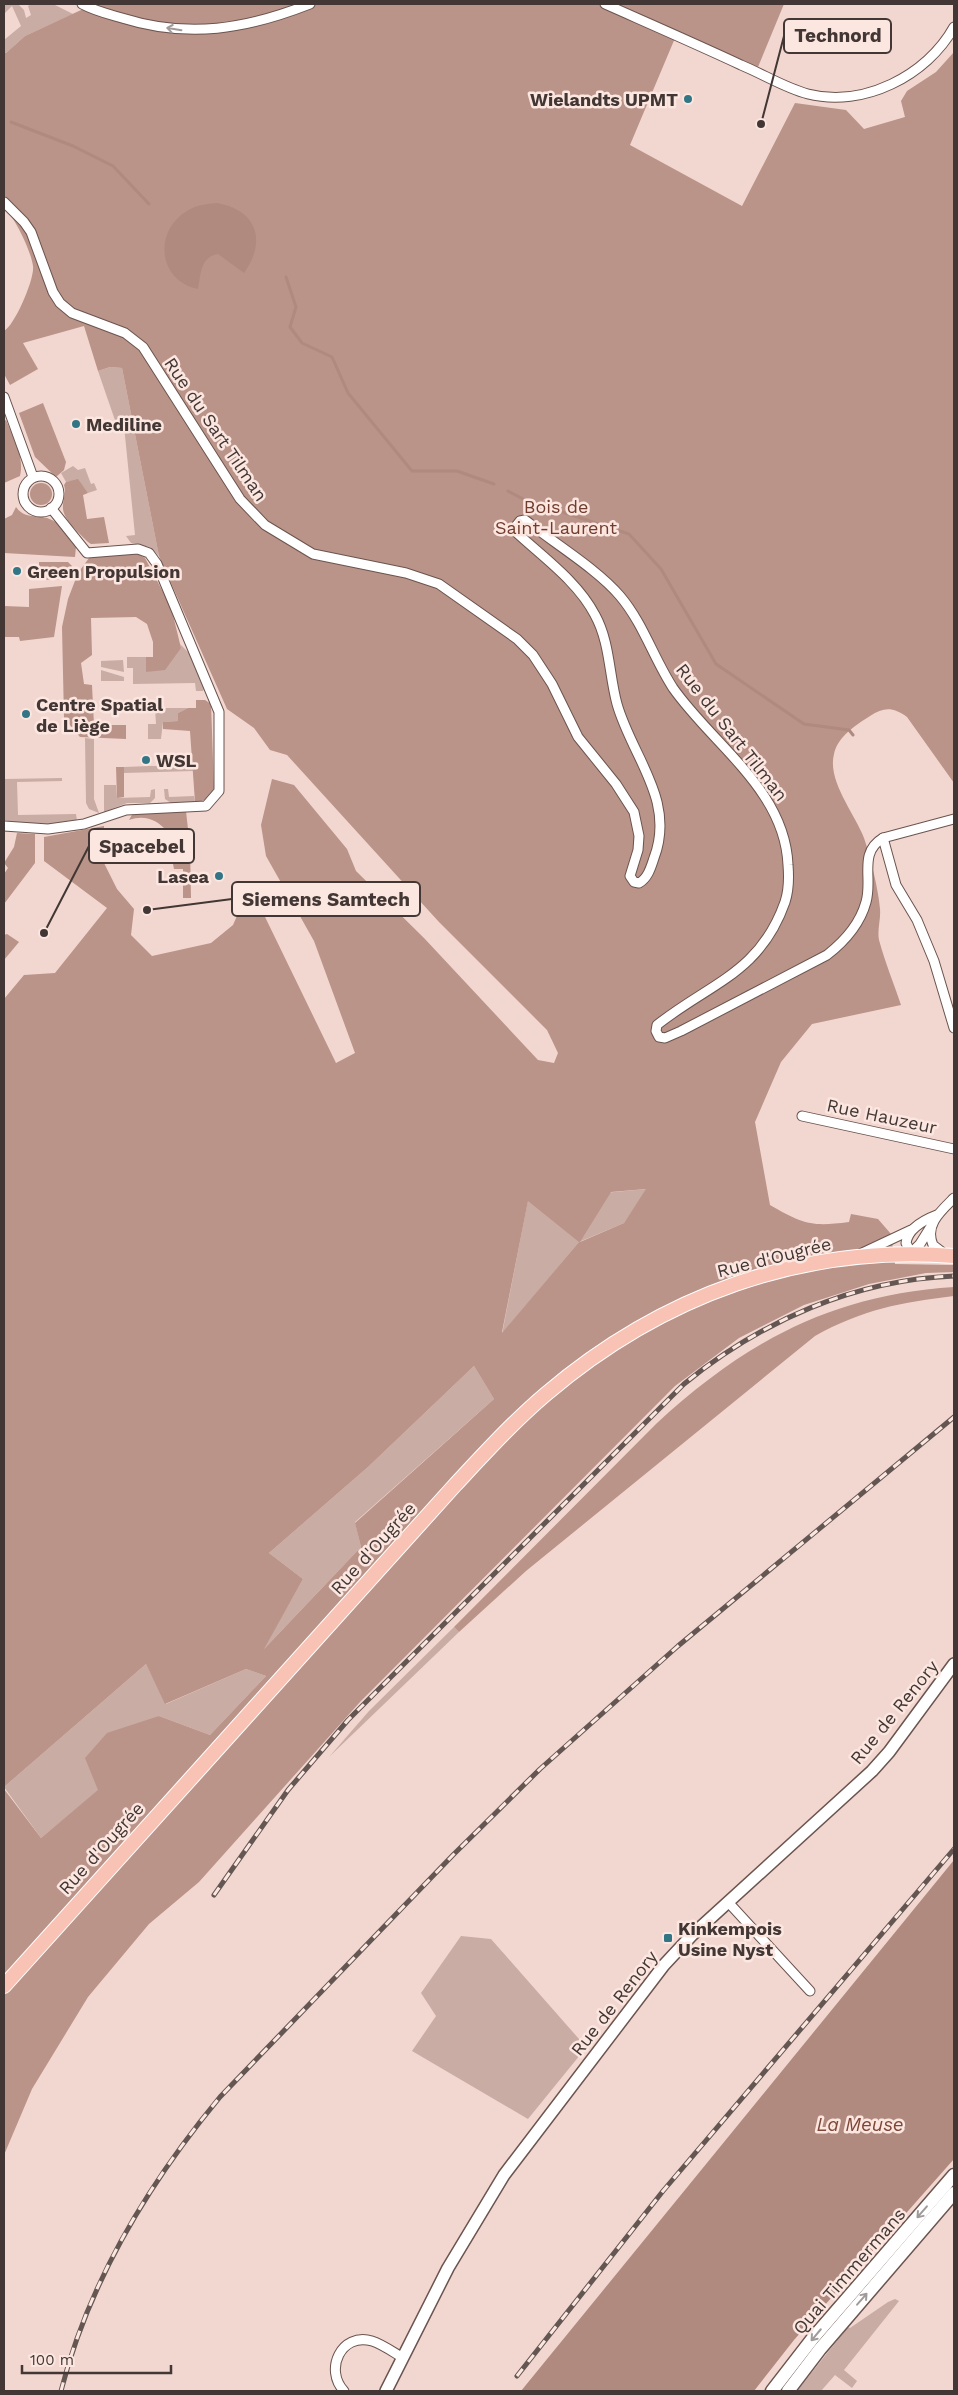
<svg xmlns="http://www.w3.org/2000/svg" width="958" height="2395" viewBox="0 0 958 2395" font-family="'Work Sans',sans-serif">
<rect width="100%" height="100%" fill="#f2d7d0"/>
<g fill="#c9aca4">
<polygon points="4,4 18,4 24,10 26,18 31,15 28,6 31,4 53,4 73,14 25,36 6,53 4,51 4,40 21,26 12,6 4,14"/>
<polygon points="110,367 122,368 159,556 150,547 131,543 126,536 135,535 124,426 117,426 98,371"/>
<polygon points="73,466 78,470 85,468 91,484 94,483 97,490 88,493 78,480 66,482 61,473"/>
<polygon points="180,644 192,656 205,687 203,691 196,691 195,683 133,684 133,668 127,668 127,657 146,657 147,672 181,648"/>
<polygon points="123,660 124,672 101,667 101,661"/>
<polygon points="101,670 124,677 124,681 101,681"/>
<polygon points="152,701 163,701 163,708 188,708 178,713 179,721 163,722 161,739 148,739 148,724 156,724 155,709 148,709 148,706"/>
<polygon points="85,738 94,739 94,799 99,813 89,809 86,803"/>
<polygon points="150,766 194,766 194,771 124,773 124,767"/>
<path d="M 62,778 L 62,781 L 17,782 L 18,815 L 76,814 L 77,821 C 51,825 29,826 4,820 L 4,779 Z"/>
<polygon points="104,785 116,785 117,798 150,797 151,790 155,789 155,798 150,803 127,803 104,812"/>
<polygon points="164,789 168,789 169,797 194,796 195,802 171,803 165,799"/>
<polygon points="647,1189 624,1223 579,1242 502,1334 528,1200"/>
<polygon points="474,1366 494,1399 355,1522 361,1547 262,1651 303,1579 269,1553 368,1467"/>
<polygon points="454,1627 459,1632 329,1757 369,1711"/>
<polygon points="146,1664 166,1704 246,1669 266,1676 210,1735 159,1716 86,1758 99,1790 41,1838 4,1787"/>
<polygon points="461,1936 491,1939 579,2039 580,2055 528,2119 412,2051 436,2016 421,1993"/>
<polygon points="895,2299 899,2301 844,2370 857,2381 852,2388 835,2375 821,2391 797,2391 848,2327 850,2328 888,2302"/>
</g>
<g fill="#ba9389" fill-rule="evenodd">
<path d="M 94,4 L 784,4 L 758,67 L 678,31 L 630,145 L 742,206 L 795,103 L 846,110 L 864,129 L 905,117 L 901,101 L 907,91 L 936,72 L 954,52 L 954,783 L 907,717 C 893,707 884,707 870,716 C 856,725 838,736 834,754 C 827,781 855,814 864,838 C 870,855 879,892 880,909 C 881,919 877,930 879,940 C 885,962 894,984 901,1005 L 812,1024 L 781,1062 L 755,1122 L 770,1205 C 803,1224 811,1227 849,1222 L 851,1214 L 878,1219 L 891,1234 L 895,1264 L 954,1265 L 954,1272 L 926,1273 L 869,1284 L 804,1305 L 739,1338 L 675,1386 L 360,1702 L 199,1882 L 149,1924 L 88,1997 L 32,2089 L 4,2155 L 4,1789 L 41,1838 L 98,1790 L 85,1758 L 107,1733 L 159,1716 L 210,1735 L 266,1676 L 246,1669 L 165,1704 L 146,1664 L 4,1787 L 4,999 L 24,975 L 55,973 L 107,908 L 44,861 L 44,837 L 104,826 L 104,863 L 117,889 L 134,909 L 131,935 L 152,956 L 211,943 L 233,925 L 250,886 L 336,1063 L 355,1053 L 314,941 L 266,856 L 261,825 L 272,779 L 294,785 L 347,849 L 356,871 L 424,938 L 538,1060 L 554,1063 L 558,1053 L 547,1030 L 439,922 L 287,755 L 270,750 L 254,728 L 227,709 L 159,556 L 122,368 L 110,367 L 98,371 L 84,326 L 23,343 L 38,369 L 10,385 L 4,374 L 4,331 C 15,325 35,278 33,266 C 31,251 15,217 4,208 L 4,51 L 6,53 L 25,36 ZM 646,1189 L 624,1223 L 580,1242 L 611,1192 ZM 528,1201 L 579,1242 L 502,1333 L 502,1332 ZM 474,1366 L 494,1399 L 355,1523 L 361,1547 L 264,1649 L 303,1579 L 269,1553 L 368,1467 Z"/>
<polygon points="43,403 66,462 64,470 56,477 35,457 19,413"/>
<path d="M 6,420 C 13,437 25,458 20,476 L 4,483 L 4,421 Z"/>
<path d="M 78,479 L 88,493 L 83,495 L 87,519 L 104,517 L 109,543 L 91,544 L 88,542 C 80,534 64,520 63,509 C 62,501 67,494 64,485 L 66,482 Z"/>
<circle cx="41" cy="494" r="11"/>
<path d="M 16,507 C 26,521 39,513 52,520 C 63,525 70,538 76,547 L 75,557 L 4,553 L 4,519 L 12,515 Z"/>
<polygon points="138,554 145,558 171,607 181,648 165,670 146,672 146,657 153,657 153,642 147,624 136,617 91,618 92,655 81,663 84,684 92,685 94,725 126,725 126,739 80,737 64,718 62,627 68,599 78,573 89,558 96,555"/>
<polygon points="39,562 68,562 72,566 65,579 39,580"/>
<polygon points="62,586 54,637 20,641 19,637 4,637 4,606 29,607 29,589"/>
<path d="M 196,700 L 205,700 L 211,704 L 214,788 C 212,797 204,802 195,802 L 190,731 L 163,729 L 163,722 L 178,721 L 178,713 L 188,708 L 196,708 Z"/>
<polygon points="116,767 124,767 124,797 117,798"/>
<path d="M 186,811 L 190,847 L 191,898 L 183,898 L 183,869 L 174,869 L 173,864 L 182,863 L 183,860 C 174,837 158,810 129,820 L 133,813 Z"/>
<polygon points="17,833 35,834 35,863 4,904 4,874 8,868 4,863 14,847"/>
<polygon points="7,934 19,942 4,960 4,935"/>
<path d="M 954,1287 L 954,1296 C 902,1302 861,1310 815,1336 L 526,1571 L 459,1632 L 454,1627 L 656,1424 C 745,1342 831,1295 954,1287 Z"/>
</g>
<g fill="#b08a7f">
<path d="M 217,203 C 257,210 267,241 244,273 L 218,254 C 200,257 201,274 198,289 C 158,281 153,231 187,211 C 196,205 206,204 217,203 Z"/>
<polygon points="954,1860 954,2159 794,2340 754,2391 521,2391"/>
</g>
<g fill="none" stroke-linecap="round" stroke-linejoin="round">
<g stroke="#b08a7f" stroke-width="3">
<polyline points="11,122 73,146 113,166 149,204"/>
<polyline points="286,277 296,307 290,327 302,343 332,357 348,393 412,471 457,471 494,484"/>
<polyline points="508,491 523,499 629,534 661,569 716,664 804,724 849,730 853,735"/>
</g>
<g stroke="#6b544e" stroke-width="11">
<g id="minor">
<path d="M 82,4 C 95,11 108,14 122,18 C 189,39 246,29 310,4"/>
<path d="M 605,4 C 650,24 696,44 741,65 C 763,74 785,88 808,94 C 863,108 927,76 954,27"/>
<path d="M 4,202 L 24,222 L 31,232 L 53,292 L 60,303 L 72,313 L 125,333 L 143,347 L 240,499 L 265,525 L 313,554 L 406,573 L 439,584 L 517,639 L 533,655 L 552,684 L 578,737 L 616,784 L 634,812 L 639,836 L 638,850 L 630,876 L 634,882 L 639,883 C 648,878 651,867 654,858 C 676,800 632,757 617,704 C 609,675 610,642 595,615 C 578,582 544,558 517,533 L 516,526 L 520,521 L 525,520 L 529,523 C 557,545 598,570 620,596 C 643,623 654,659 673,688 C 713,745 785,790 788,865 C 789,877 789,890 785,902 C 760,973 710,983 657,1025 L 656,1031 L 659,1037 L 665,1038 L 681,1031 L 827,955 C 845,941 860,924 866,902 C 873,878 858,853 883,838 L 896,885 L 917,920 L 934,961 L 954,1028"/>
<polyline points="4,397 33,477"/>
<circle cx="41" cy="494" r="18"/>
<polyline points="4,826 48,829 84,824 126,810 206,806 219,791 219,712 157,564 149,553 138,549 87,553 51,508"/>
<polyline points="883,838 954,819"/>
<polyline points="802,1116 954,1149"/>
<path d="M 930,1228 L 920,1244 L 911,1253 L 906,1243 C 908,1228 924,1220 937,1215"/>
<polyline points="860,1254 911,1230"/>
<path d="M 946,1255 L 933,1245 C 924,1225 941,1211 954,1198"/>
<polyline points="728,1902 810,1991"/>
<path d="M 344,2391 C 324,2370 341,2332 372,2341 C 382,2344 393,2352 403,2358"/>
</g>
</g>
<g stroke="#6b544e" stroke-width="14">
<polyline id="tertiary" points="386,2391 448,2268 504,2175 664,1965 692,1935 872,1771 889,1752 954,1664"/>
</g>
<g stroke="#6b544e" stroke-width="15">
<g id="secondary">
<polyline points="772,2391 813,2338 954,2175"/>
<polyline points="788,2391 820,2349 954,2193"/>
</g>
</g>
<g stroke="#fff" stroke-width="16">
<path id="primary" d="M 4,1986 L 455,1485 C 484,1454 513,1422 546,1394 C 661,1296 802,1244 954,1256"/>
</g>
<use href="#minor" stroke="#fff" stroke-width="9"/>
<use href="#tertiary" stroke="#fff" stroke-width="11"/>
<use href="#secondary" stroke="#fff" stroke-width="12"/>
<use href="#primary" stroke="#f8c3b5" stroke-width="14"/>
<g stroke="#645652" stroke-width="5">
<g id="rail">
<path d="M 214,1895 L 288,1790 L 348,1720 L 684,1384 C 761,1321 854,1280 954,1276"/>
<polyline points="517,2376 663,2191 954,1849"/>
<path d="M 61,2391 C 89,2281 148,2184 220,2097 L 453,1855 L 540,1769 L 678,1646 L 954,1417"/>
</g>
</g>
<use href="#rail" stroke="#fce6e0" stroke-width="3" stroke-dasharray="9" stroke-linecap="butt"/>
</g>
<defs><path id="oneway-shaft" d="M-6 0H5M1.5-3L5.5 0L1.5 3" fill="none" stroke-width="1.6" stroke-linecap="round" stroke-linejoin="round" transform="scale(1.25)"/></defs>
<g stroke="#a09b9a">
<use href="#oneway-shaft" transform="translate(174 29) rotate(-171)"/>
<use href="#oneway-shaft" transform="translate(922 2212) rotate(131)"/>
<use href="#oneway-shaft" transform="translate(862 2299) rotate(-49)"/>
<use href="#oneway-shaft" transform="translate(816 2335) rotate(130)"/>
</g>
<g fill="#327686" stroke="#fce6e0" stroke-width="2">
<circle cx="688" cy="99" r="5"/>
<circle cx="76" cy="424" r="5"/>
<circle cx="17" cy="571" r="5"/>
<circle cx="26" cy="714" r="5"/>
<circle cx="146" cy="760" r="5"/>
<circle cx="219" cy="876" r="5"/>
<rect x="663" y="1933" width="10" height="10" rx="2.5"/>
</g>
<g text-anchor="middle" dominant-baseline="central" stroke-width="5" stroke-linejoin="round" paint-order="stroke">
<g font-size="18" font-weight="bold" fill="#423734" stroke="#fce6e0" text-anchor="start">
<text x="678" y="99" text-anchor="end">Wielandts UPMT</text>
<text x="86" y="424">Mediline</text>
<text x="27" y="571">Green Propulsion</text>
<text x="36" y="704">Centre Spatial<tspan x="36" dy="21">de Liège</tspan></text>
<text x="156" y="760">WSL</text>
<text x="209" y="876" text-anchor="end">Lasea</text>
<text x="678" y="1928">Kinkempois<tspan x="678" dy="21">Usine Nyst</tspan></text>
</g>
<g font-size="18" fill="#423734" stroke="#fce6e0">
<text transform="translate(216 429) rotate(56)">Rue du Sart Tilman</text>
<text transform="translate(732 732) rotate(52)">Rue du Sart Tilman</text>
<text transform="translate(882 1116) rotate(12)">Rue Hauzeur</text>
<text transform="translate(774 1257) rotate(-14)">Rue d'Ougrée</text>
<text transform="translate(373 1548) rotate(-48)">Rue d'Ougrée</text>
<text transform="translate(894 1712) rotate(-51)">Rue de Renory</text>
<text transform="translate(101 1848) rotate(-48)">Rue d'Ougrée</text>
<text transform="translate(614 2003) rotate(-52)">Rue de Renory</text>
<text transform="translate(849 2271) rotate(-49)">Quai Timmermans</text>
</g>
<g font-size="18" fill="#713c2d" stroke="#fce6e0">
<text x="556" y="506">Bois de<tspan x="556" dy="21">Saint-Laurent</tspan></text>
</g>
<g font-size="19" font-style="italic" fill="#7d4637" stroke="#fce6e0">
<text x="860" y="2124">La Meuse</text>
</g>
</g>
<path fill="none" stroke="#423734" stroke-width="2" d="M761 124L784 36M44 933L89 846M147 910L232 899"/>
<g fill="#423734" stroke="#fce6e0" stroke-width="2">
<circle cx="761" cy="124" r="5"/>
<circle cx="44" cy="933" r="5"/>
<circle cx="147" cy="910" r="5"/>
</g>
<g fill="#fce6e0" stroke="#423734" stroke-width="2">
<rect x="784" y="19" width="107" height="34" rx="5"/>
<rect x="89" y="829" width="105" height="34" rx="5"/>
<rect x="232" y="882" width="188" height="34" rx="5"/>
</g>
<g font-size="19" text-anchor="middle" font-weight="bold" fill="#423734">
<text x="838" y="42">Technord</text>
<text x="142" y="853">Spacebel</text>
<text x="326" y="906">Siemens Samtech</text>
</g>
<rect width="958" height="2395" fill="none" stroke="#423734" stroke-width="10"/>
<path d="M22 2365v8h149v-8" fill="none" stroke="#423734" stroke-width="2.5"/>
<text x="30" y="2365" font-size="15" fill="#423734" stroke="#fce6e0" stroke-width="4" paint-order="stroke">100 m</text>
</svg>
